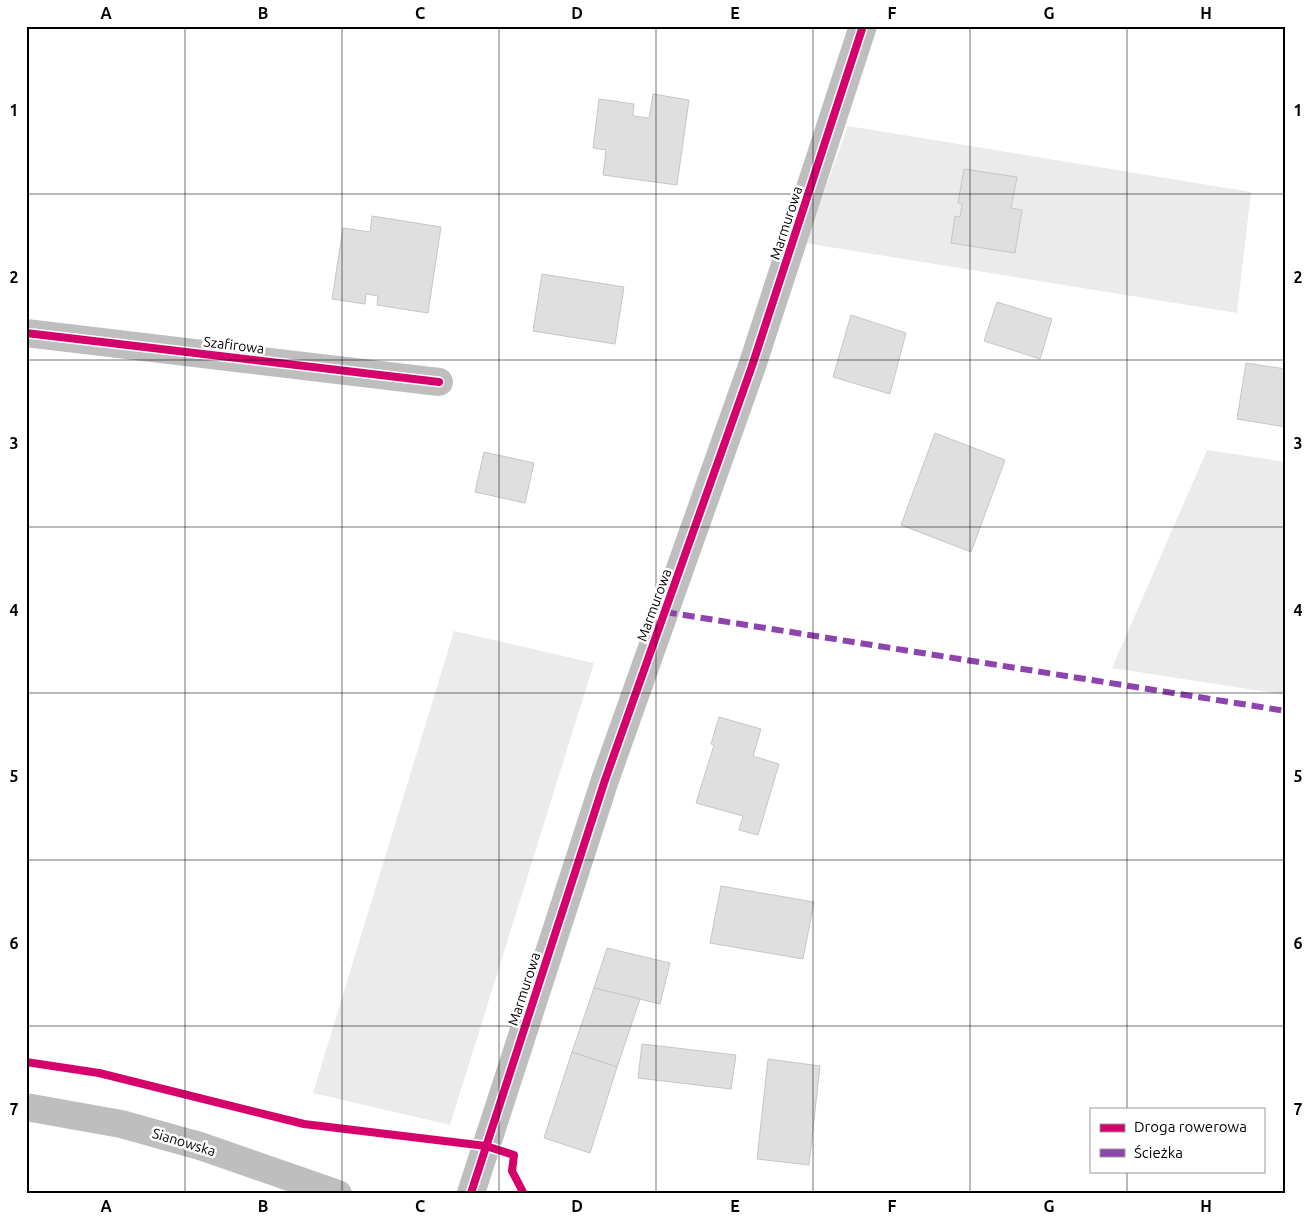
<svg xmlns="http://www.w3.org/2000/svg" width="1312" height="1220" viewBox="0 0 1312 1220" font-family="Ubuntu,sans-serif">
<rect width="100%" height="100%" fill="#fff"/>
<g fill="#ebebeb">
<polygon points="848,126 1251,192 1237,313 805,243"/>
<polygon points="1207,450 1286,462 1286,695 1112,668"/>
<polygon points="454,631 594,663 450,1125 313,1093"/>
</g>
<g fill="#dfdfdf" stroke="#c6c6c6">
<polygon points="653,94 689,100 677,185 603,175 606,150 593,148 599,99 634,104 633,116 649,118"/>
<polygon points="964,169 1017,177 1011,208 1022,210 1015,253 951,243 955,216 960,217 962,204 958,203"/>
<polygon points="372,216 441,227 428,313 377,305 378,296 366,294 365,304 332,299 343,228 370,232"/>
<polygon points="542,274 624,287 615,344 533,331"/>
<polygon points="997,302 1052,319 1040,359 984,341"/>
<polygon points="851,315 906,333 890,394 833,377"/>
<polygon points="1246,363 1286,369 1286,427 1237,419"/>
<polygon points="935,433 1005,460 971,552 901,525"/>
<polygon points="484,452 534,463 525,503 475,492"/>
<polygon points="719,717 761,729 753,756 779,764 758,835 739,830 743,816 696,803 714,745 711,744"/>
<polygon points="721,886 814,902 803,959 710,943"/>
<polygon points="607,948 670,963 660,1004 594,988"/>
<polygon points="594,988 640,999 617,1067 572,1052"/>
<polygon points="642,1044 736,1055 731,1089 638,1078"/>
<polygon points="572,1052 617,1067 590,1153 544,1138"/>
<polygon points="768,1059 820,1066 809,1165 757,1159"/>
</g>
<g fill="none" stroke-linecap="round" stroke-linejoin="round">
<g stroke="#bebebe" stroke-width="28">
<polyline points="26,333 439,382"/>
<polyline points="26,1107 121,1124 200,1146 338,1194"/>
<polyline points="471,1193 605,780 752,366 863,26"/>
</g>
<polyline stroke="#8e44ad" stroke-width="6" stroke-dasharray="12 6" stroke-linecap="butt" points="665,612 1286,711"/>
<g stroke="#fff" stroke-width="11">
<g id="cycleway">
<polyline points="26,333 439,382"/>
<polyline points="26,1062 99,1073 304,1124 486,1146 514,1155 512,1171 524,1194"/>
<polyline points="471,1193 605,780 752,366 863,26"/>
</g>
</g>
<use href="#cycleway" stroke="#d6006c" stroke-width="8"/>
</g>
<path fill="none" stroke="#000" stroke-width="1" stroke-opacity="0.55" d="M 185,26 L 185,1194M 342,26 L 342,1194M 499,26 L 499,1194M 656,26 L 656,1194M 813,26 L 813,1194M 970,26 L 970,1194M 1127,26 L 1127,1109M 26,194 L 1286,194M 26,360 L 1286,360M 26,527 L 1286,527M 26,693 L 1286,693M 26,860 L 1286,860M 26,1026 L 1286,1026M 1127,1171 L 1127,1194"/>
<g text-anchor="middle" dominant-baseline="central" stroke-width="5" stroke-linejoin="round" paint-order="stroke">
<g font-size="14" fill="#000" stroke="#fff">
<text transform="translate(786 223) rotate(-72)">Marmurowa</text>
<text transform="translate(234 345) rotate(7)">Szafirowa</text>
<text transform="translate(654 605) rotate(-70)">Marmurowa</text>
<text transform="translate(524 989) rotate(-72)">Marmurowa</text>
<text transform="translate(184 1142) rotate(17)">Sianowska</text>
</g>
</g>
<rect width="1312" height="1220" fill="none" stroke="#ffffff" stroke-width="55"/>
<rect x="1090" y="1108" width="175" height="65" fill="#ffffff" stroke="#999999"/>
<rect x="1100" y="1124" width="25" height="8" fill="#d6006c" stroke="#999999"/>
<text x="1134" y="1132" font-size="15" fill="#000000">Droga rowerowa</text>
<rect x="1100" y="1149" width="25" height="8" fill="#8e44ad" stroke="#999999"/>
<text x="1134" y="1158" font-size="15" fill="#000000">Ścieżka</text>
<rect x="28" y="28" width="1256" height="1164" fill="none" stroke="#000" stroke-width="2"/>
<g font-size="16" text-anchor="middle" font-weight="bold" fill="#000">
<text x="106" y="19">A</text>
<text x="263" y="19">B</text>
<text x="420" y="19">C</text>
<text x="577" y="19">D</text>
<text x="735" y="19">E</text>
<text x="892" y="19">F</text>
<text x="1049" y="19">G</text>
<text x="1206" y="19">H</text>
<text x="14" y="116">1</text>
<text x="1298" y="116">1</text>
<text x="14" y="283">2</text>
<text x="1298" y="283">2</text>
<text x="14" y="449">3</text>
<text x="1298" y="449">3</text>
<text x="14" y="616">4</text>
<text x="1298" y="616">4</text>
<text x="14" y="782">5</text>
<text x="1298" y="782">5</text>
<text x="14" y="949">6</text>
<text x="1298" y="949">6</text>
<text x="14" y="1115">7</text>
<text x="1298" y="1115">7</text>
<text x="106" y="1212">A</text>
<text x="263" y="1212">B</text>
<text x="420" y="1212">C</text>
<text x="577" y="1212">D</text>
<text x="735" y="1212">E</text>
<text x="892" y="1212">F</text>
<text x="1049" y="1212">G</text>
<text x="1206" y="1212">H</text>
</g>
</svg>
